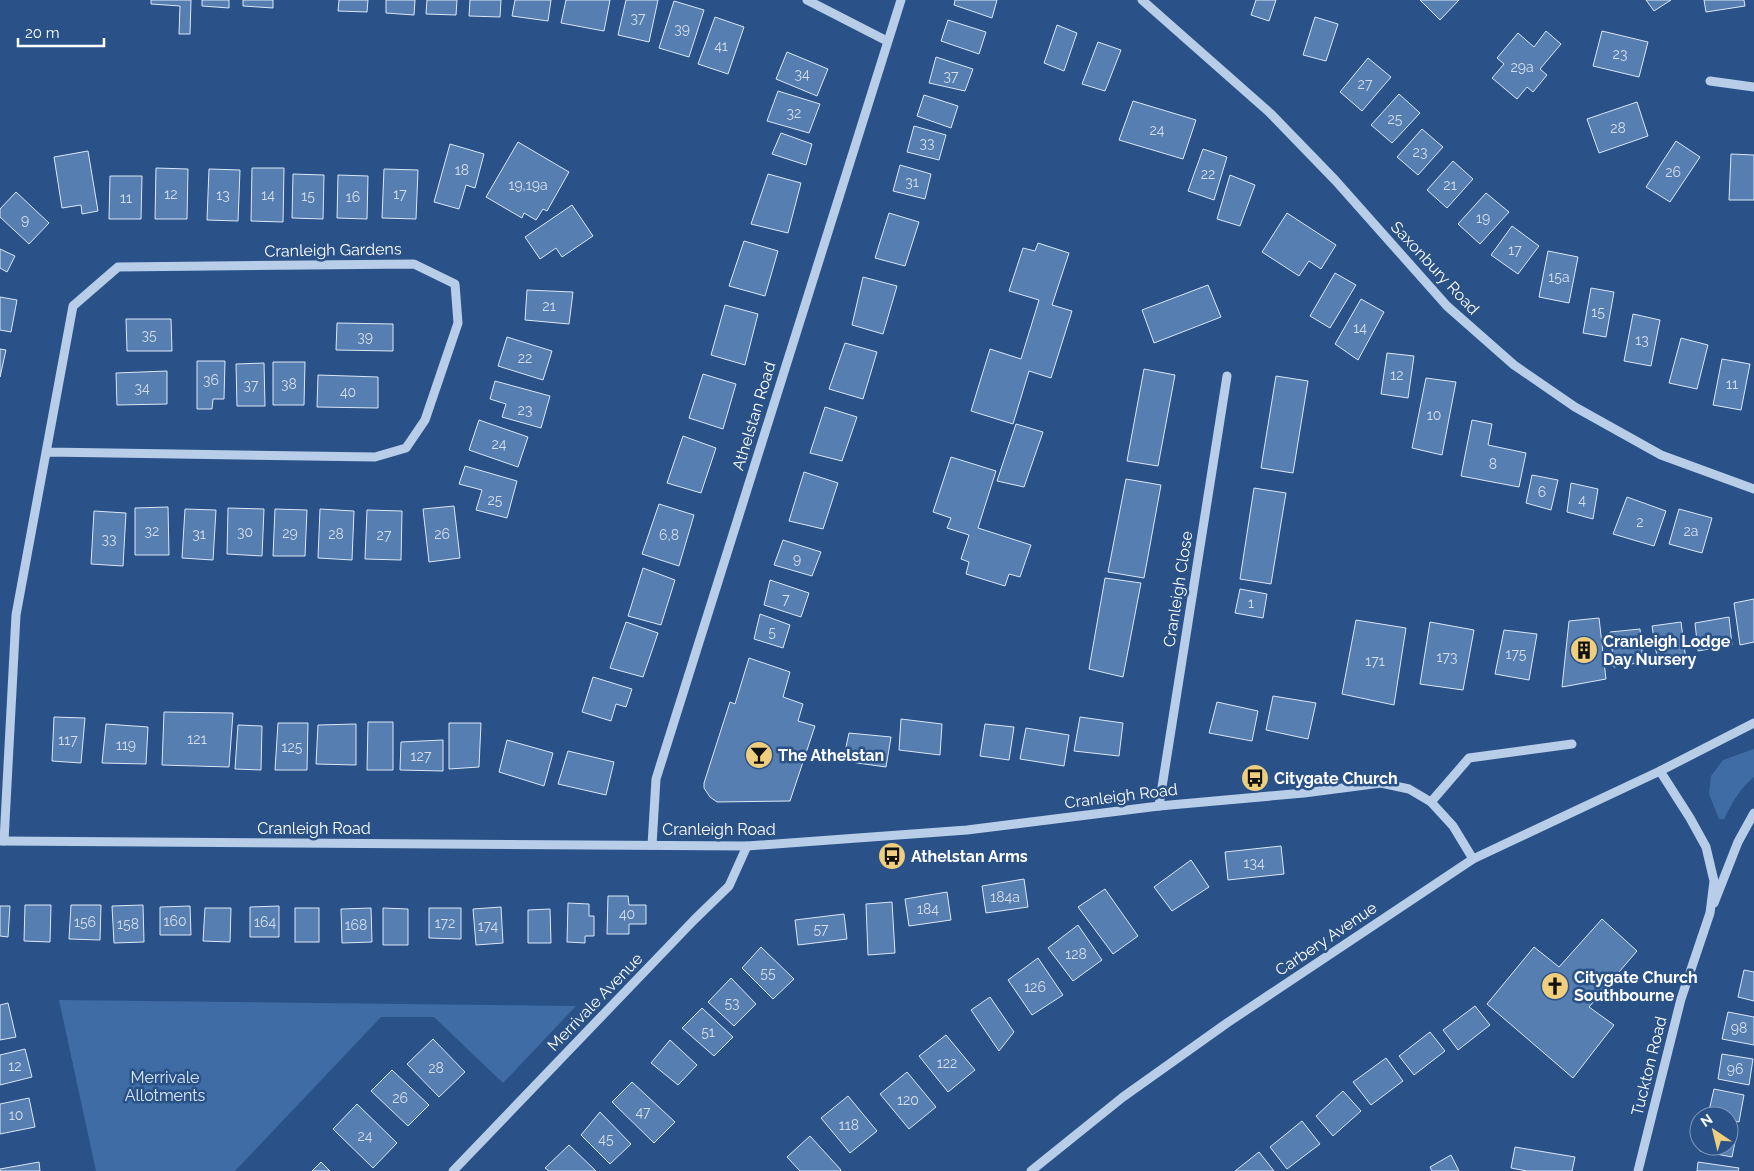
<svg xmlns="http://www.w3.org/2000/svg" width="1754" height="1171" viewBox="0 0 1754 1171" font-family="Raleway,sans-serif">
<rect width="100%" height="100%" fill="#2a5288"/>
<g fill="#3f6ca4">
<path d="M 1754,749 L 1754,777 C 1740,788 1732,803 1724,819 L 1719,819 L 1709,794 L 1711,776 L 1723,760 Z"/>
<polygon points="59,1000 576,1006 503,1083 434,1017 381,1017 235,1171 96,1171"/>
</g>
<g fill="#567eb1" stroke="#dae7f7">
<polygon points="151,0 191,0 190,34 179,34 180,6 151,4"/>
<polygon points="202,0 229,0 229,8 202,6"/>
<polygon points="243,0 273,0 273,8 243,6"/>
<polygon points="339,0 368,0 367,12 338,11"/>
<polygon points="386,0 415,0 414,15 386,13"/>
<polygon points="427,0 457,0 456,15 426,14"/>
<polygon points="470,0 501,0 500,17 469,16"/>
<polygon points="515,0 551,0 548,21 512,16"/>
<polygon points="566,0 610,0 604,31 561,23"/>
<polygon points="626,0 658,0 649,42 618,35"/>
<polygon points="955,0 997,0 992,18 954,5"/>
<polygon points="1256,0 1276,0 1269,21 1251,15"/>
<polygon points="1420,0 1459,0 1440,20"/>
<polygon points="1646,0 1671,0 1654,11"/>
<polygon points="1704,0 1744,0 1745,6 1706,12"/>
<polygon points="674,1 704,10 689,57 659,48"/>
<polygon points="715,17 744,27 728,74 698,64"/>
<polygon points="1315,17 1338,24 1326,61 1303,55"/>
<polygon points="948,20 986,32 979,54 941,41"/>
<polygon points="1057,25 1077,33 1064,71 1044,63"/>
<polygon points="1546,31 1561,44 1540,69 1547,75 1533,92 1527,87 1517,99 1492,78 1504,64 1497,58 1518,33 1534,47"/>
<polygon points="1602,31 1648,42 1639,77 1593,66"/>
<polygon points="1098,42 1121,50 1105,91 1082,84"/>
<polygon points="787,52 828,69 817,96 776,79"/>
<polygon points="936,57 973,69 965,91 929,83"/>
<polygon points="1368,58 1391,77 1362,111 1340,92"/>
<polygon points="778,91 820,104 809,133 767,121"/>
<polygon points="1399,94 1420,113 1392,143 1371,125"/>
<polygon points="924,95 958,106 951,128 917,116"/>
<polygon points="1133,101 1196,120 1183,159 1119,140"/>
<polygon points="1637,102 1648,136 1599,153 1587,119"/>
<polygon points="914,126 946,135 939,160 907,152"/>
<polygon points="1422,129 1443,147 1418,175 1397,157"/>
<polygon points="781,133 812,144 806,165 772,154"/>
<polygon points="1676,141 1700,157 1670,202 1646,187"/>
<polygon points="518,142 569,172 547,211 543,209 536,220 524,213 522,218 486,197"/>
<polygon points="450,144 484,154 475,188 466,185 459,209 434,202"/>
<polygon points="1203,149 1227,157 1214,200 1188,191"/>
<polygon points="88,151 98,211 82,214 81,205 62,208 54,157"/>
<polygon points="1731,154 1754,155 1754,200 1729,200"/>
<polygon points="1453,161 1473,179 1447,208 1427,190"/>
<polygon points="900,165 931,174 925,199 893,191"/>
<polygon points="156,168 188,169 187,219 155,219"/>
<polygon points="252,168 284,168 283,222 251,221"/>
<polygon points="209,169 240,170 238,221 207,220"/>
<polygon points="384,169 418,170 416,219 382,218"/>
<polygon points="293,174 324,175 323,219 292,218"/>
<polygon points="768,174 801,183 788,233 751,224"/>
<polygon points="338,175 368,176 367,219 337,218"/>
<polygon points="1230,175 1255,185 1240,226 1217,219"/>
<polygon points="110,176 142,176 141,219 109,219"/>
<polygon points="16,192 49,223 29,244 0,217 0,209"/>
<polygon points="1486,193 1509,212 1480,244 1458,224"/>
<polygon points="572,205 593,236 562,257 556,248 540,259 525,237"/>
<polygon points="889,213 919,222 905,266 875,258"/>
<polygon points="1287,213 1336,245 1321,269 1309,261 1299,276 1262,252"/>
<polygon points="1512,226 1539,246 1518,274 1491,255"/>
<polygon points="744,241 778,251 765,296 729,286"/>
<polygon points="1038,243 1069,253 1052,305 1072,311 1051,378 1029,371 1013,424 971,411 990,349 1021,359 1039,300 1009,291 1023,248 1035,251"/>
<polygon points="0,249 15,256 7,272 0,268"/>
<polygon points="1548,251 1578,257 1569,303 1539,297"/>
<polygon points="1335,273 1356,285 1330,328 1310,316"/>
<polygon points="863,277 897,286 883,334 852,325"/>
<polygon points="1208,285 1221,317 1154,343 1142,310"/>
<polygon points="1591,288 1614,292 1606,337 1583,333"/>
<polygon points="527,290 573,292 569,324 525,320"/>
<polygon points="0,297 17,300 11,332 0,330"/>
<polygon points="1361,299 1384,312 1358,360 1335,344"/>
<polygon points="725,305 758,314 745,365 711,355"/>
<polygon points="1633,314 1660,320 1651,366 1624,361"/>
<polygon points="126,319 171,319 172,351 127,351"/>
<polygon points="337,323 393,324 393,351 336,350"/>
<polygon points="507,337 552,351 543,380 498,366"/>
<polygon points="1681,338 1708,345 1697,389 1669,383"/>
<polygon points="845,343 877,352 863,399 829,389"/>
<polygon points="0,349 6,350 0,377"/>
<polygon points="1387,353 1414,356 1408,398 1381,394"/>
<polygon points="1722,359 1750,364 1741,410 1713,405"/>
<polygon points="197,361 225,361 224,399 213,399 212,409 197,409"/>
<polygon points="273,362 305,362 304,405 273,405"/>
<polygon points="264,363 265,406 237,406 236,364"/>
<polygon points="1144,369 1175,375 1158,466 1127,461"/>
<polygon points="167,371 167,404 117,405 116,373"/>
<polygon points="703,374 736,384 723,429 689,418"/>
<polygon points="318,375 378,377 378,408 317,407"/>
<polygon points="1276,376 1308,381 1293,473 1261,468"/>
<polygon points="1426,378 1456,382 1442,455 1412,448"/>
<polygon points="495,381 550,396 541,428 502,417 506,404 490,399"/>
<polygon points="825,407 857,417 842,461 810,453"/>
<polygon points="479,420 528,437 518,467 469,450"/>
<polygon points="1472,420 1492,424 1488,445 1526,453 1519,487 1461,476"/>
<polygon points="1016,424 1043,432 1024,487 997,481"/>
<polygon points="683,436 716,448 701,493 667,483"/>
<polygon points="951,457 996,471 978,528 1031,545 1020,577 1009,574 1005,586 966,574 969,562 961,559 969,535 947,528 951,518 933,512"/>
<polygon points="465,466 517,481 507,518 476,510 482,490 459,484"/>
<polygon points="804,472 838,483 823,529 789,521"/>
<polygon points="1532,475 1558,480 1551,510 1526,503"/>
<polygon points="1126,479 1161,485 1144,578 1108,572"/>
<polygon points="1571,483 1598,489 1593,519 1567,512"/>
<polygon points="1254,488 1286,493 1271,584 1240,579"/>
<polygon points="1627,497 1666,511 1654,546 1613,534"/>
<polygon points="659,504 694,515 679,566 642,554"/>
<polygon points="454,506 460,558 429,562 423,509"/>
<polygon points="168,507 169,555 135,555 135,508"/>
<polygon points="228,508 264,509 262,556 227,554"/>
<polygon points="185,509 216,510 213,560 182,558"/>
<polygon points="275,509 307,510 305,556 273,556"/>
<polygon points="320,509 354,511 352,560 318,558"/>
<polygon points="1679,509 1712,518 1702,553 1669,544"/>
<polygon points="367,510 402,511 401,560 365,559"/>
<polygon points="94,511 126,513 123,566 91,564"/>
<polygon points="783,540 821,552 812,576 774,565"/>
<polygon points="643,568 675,580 661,625 628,616"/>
<polygon points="1105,578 1141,583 1123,677 1089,669"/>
<polygon points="770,580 809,593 801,617 764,605"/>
<polygon points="1240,589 1267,594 1263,618 1235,613"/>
<polygon points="1754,599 1754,642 1740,645 1734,603"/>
<polygon points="760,614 790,625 783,648 754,639"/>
<polygon points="1729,617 1732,645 1698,651 1695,623"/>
<polygon points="1599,618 1606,679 1562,687 1569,621"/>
<polygon points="1356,620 1406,628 1394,705 1342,694"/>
<polygon points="626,622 658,633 643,677 610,668"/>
<polygon points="1430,622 1474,630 1463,690 1420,684"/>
<polygon points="1681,622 1686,660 1658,663 1652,626"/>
<polygon points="1640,629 1643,662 1614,667 1610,632"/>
<polygon points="1504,630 1537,634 1529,680 1495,674"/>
<polygon points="749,658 790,672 783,697 803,704 798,721 815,726 790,801 717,802 710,797 704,788 704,783 730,702 735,704"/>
<polygon points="593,677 632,689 626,707 616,704 611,721 582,712"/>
<polygon points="1273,696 1316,703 1308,739 1266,730"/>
<polygon points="1217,702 1258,711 1252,741 1209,733"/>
<polygon points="164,712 233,713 229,767 162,765"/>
<polygon points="54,717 85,718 81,763 52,761"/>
<polygon points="1080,717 1123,723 1119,756 1074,751"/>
<polygon points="901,719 942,724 940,755 899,750"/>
<polygon points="368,722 393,722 393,770 367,770"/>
<polygon points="278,723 308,723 307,770 275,770"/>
<polygon points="449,723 481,723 479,767 449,769"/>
<polygon points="106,724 148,727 146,764 102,763"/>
<polygon points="356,724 356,765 316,764 318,725"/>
<polygon points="985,724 1014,727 1009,760 980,756"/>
<polygon points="238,725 262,726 261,770 235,769"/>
<polygon points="1026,728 1069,735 1064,766 1020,759"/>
<polygon points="849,733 891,737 886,767 843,761"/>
<polygon points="443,740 443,771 400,770 401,742"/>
<polygon points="507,740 553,753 544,786 499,772"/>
<polygon points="568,751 614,762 606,795 558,784"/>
<polygon points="1281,846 1284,874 1228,880 1225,852"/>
<polygon points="1191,860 1209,887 1172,911 1154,887"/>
<polygon points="1024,879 1028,907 986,913 982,886"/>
<polygon points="1105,889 1138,936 1113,954 1078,907"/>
<polygon points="947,892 951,920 909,926 905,899"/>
<polygon points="608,896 628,896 629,905 646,905 646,924 629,924 629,934 607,934"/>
<polygon points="892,902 895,953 868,955 866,904"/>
<polygon points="568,903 589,904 589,916 594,916 594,936 585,936 585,943 567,942"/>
<polygon points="25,905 51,905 50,942 24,941"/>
<polygon points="71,905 101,905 100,940 69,939"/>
<polygon points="143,905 144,942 114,943 112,906"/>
<polygon points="0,906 10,906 8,937 0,936"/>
<polygon points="190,906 191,935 160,935 160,907"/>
<polygon points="279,906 279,937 250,937 250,907"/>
<polygon points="501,907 503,943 476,945 473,909"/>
<polygon points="205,908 231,908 230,942 203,941"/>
<rect x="295" y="908" width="24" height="34"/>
<polygon points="371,908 372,942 342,943 341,909"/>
<polygon points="383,908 408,909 408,945 383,945"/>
<polygon points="429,908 461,908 461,939 429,938"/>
<polygon points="550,909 551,943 528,943 528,910"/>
<polygon points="844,914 847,939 798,945 795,920"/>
<polygon points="1602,919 1637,951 1589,1007 1614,1025 1573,1078 1487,1004 1534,947 1559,967"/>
<polygon points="1078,925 1102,960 1073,981 1048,948"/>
<polygon points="761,947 794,979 773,999 742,968"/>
<polygon points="1038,958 1063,995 1032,1015 1008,980"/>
<polygon points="1744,970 1754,972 1754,1001 1738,997"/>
<polygon points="731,978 756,1004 734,1026 708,1002"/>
<polygon points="990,997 1014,1032 999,1051 971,1010"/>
<polygon points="8,1003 16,1037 0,1040 0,1005"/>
<polygon points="1475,1006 1490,1025 1458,1050 1443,1030"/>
<polygon points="702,1008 733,1037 714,1056 682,1028"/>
<polygon points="1728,1012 1754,1017 1754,1045 1722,1039"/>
<polygon points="1430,1032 1445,1051 1414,1075 1399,1056"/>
<polygon points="946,1035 975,1070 948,1092 919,1056"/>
<polygon points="433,1039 465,1072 439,1097 407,1064"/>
<polygon points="670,1040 697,1065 678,1085 651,1063"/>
<polygon points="25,1049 32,1077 0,1085 0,1055"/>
<polygon points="1722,1054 1753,1059 1749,1085 1718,1079"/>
<polygon points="1386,1058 1403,1081 1371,1105 1353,1082"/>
<polygon points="392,1070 429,1105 408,1126 371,1091"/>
<polygon points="907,1072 936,1107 909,1129 880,1094"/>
<polygon points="632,1082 675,1122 654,1143 612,1102"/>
<polygon points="1714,1089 1744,1095 1739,1122 1729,1120 1729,1116 1708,1115"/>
<polygon points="1343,1091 1361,1111 1333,1136 1316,1116"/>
<polygon points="848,1096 877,1131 850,1153 821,1118"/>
<polygon points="29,1098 35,1127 0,1134 0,1104"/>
<polygon points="357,1104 397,1143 373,1168 333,1129"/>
<polygon points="600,1112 631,1144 610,1164 581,1135"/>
<polygon points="1302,1121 1320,1144 1287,1169 1270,1147"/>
<polygon points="1729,1130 1737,1132 1732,1157 1700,1151 1701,1146 1729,1146"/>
<polygon points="810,1136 841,1170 840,1171 800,1171 787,1157"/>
<polygon points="569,1145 596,1171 549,1171 545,1168"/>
<polygon points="1515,1147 1575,1157 1572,1171 1527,1171 1511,1168"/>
<polygon points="1259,1152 1274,1171 1235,1171"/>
<polygon points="1451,1155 1459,1171 1432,1171 1430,1167"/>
<polygon points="39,1162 40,1171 0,1171 0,1169"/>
<polygon points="321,1162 330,1171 312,1171"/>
<polygon points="1698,1162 1739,1168 1738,1171 1697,1171"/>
</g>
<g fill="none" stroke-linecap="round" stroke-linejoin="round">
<g stroke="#b7cde8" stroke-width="9">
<polyline points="807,0 887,41"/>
<polyline points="1142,0 1270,113 1335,180 1447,306 1514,365 1575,407 1661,455 1754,489"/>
<polyline points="1710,81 1754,87"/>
<polyline points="1431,802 1469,758 1572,744"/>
<polyline points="1159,806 1227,376"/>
<polyline points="0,841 747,846 967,830 1159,806 1304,793 1381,783 1409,789 1431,802 1453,826 1473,859"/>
<polyline points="4,841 16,615 73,306 118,267 414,264 455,284 458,323 425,420 406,448 375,457 47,452"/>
<polyline points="652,845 656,779 901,0"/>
<polyline points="1714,903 1738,842 1754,813"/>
<polyline points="453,1171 694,920 729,886 747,846"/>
<polyline points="1031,1171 1123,1097 1227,1023 1473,859 1660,771 1754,723"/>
<polyline points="1638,1171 1681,999 1710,913 1714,881 1706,847 1690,818 1660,771"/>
</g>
</g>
<defs>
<g id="building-disc" transform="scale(1.4375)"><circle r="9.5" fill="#efcf7e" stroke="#2a5288"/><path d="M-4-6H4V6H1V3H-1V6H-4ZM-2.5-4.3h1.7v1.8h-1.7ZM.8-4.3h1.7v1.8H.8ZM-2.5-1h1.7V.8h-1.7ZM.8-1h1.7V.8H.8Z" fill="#111"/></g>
<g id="bar-disc" transform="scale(1.4375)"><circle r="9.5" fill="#efcf7e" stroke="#2a5288"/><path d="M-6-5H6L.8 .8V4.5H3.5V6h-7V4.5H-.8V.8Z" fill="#111"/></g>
<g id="bus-disc" transform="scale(1.4375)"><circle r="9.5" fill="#efcf7e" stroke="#2a5288"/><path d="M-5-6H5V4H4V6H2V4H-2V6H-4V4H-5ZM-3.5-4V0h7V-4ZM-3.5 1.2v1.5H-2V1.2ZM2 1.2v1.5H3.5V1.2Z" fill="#111"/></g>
<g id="church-disc" transform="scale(1.4375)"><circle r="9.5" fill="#efcf7e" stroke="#2a5288"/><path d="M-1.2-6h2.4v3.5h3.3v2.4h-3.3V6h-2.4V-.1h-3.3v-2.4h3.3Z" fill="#111"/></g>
</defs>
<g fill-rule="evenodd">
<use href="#building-disc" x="1584" y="650"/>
<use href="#bar-disc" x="759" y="755"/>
<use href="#bus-disc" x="1255" y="778"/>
<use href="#bus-disc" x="892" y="856"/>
<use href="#church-disc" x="1555" y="986"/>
</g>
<g text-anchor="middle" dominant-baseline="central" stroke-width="5" stroke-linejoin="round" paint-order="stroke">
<g font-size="14" fill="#d5dfec">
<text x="638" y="18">37</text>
<text x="682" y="29">39</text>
<text x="721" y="46">41</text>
<text x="1620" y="54">23</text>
<text x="1522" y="67">29a</text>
<text x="802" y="74">34</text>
<text x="951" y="76">37</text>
<text x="1365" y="84">27</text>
<text x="794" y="113">32</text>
<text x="1395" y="119">25</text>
<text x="1618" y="128">28</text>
<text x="1157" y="130">24</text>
<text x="927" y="143">33</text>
<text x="1420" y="152">23</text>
<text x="462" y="170">18</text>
<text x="1673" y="172">26</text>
<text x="1208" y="174">22</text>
<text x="912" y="182">31</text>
<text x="528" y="185">19,19a</text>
<text x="1450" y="185">21</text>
<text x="171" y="194">12</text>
<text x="400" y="194">17</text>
<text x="223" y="195">13</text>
<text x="268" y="195">14</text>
<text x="308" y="196">15</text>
<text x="353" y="197">16</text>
<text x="126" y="198">11</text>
<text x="1483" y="218">19</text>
<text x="25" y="220">9</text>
<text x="1515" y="250">17</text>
<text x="1559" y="277">15a</text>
<text x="549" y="306">21</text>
<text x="1598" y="312">15</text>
<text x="1360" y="328">14</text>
<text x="149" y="335">35</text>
<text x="365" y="337">39</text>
<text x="1642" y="340">13</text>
<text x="525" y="358">22</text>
<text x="1397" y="375">12</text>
<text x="211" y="380">36</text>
<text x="289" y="384">38</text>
<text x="1732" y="384">11</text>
<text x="251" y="385">37</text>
<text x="142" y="388">34</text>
<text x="348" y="392">40</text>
<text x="525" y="410">23</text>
<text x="1434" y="415">10</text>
<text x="499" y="444">24</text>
<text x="1493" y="464">8</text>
<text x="1542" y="492">6</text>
<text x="495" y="500">25</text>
<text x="1582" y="500">4</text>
<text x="1640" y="522">2</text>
<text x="152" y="531">32</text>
<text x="1691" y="531">2a</text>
<text x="245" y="532">30</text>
<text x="290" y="533">29</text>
<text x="199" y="534">31</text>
<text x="336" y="534">28</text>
<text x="442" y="534">26</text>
<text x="384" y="535">27</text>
<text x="669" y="535">6,8</text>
<text x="109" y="539">33</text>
<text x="797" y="559">9</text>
<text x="786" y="599">7</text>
<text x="1251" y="603">1</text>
<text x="772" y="632">5</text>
<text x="1516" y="654">175</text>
<text x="1447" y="657">173</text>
<text x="1375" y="661">171</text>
<text x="197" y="739">121</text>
<text x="68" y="740">117</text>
<text x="126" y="745">119</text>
<text x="292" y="747">125</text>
<text x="421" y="756">127</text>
<text x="1254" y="863">134</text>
<text x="1005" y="897">184a</text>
<text x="928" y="909">184</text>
<text x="627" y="914">40</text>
<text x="175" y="921">160</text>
<text x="85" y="922">156</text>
<text x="265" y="922">164</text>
<text x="445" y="923">172</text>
<text x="128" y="924">158</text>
<text x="356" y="925">168</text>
<text x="488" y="926">174</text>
<text x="821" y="929">57</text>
<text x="1076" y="954">128</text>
<text x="768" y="973">55</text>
<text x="1035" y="987">126</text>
<text x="732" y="1003">53</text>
<text x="1739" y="1028">98</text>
<text x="708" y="1032">51</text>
<text x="947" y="1063">122</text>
<text x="15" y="1066">12</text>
<text x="436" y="1068">28</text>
<text x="1735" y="1069">96</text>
<text x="400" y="1098">26</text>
<text x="908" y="1100">120</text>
<text x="643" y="1112">47</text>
<text x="16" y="1115">10</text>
<text x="849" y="1125">118</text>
<text x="365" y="1136">24</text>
<text x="606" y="1139">45</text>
</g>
<g font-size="16" fill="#fff" stroke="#2a5288">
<text transform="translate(333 250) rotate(-1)">Cranleigh Gardens</text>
<text transform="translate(1435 268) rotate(47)">Saxonbury Road</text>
<text transform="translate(754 416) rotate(-73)">Athelstan Road</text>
<text transform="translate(1178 589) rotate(-81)">Cranleigh Close</text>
<text transform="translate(1121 796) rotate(-7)">Cranleigh Road</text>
<text x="314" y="828">Cranleigh Road</text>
<text x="719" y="829">Cranleigh Road</text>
<text transform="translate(1326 939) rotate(-34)">Carbery Avenue</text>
<text transform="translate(595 1002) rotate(-46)">Merrivale Avenue</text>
<text transform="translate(1649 1066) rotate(-76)">Tuckton Road</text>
</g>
<g font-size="16" font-weight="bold" fill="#fff" stroke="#2a5288" text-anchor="start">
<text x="1603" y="641">Cranleigh Lodge<tspan x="1603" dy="18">Day Nursery</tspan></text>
<text x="778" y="755">The Athelstan</text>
<text x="1274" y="778">Citygate Church</text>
<text x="911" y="856">Athelstan Arms</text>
<text x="1574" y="977">Citygate Church<tspan x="1574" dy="18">Southbourne</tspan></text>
</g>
<g font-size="16" fill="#dae7f7" stroke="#2a5288">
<text x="165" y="1077">Merrivale<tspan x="165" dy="18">Allotments</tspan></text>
</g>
</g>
<g transform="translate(1714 1131) rotate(325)"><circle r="24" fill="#2a5288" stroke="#7f97b8"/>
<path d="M0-4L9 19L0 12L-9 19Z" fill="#efcf7e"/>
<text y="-8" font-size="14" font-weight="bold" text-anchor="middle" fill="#ffffff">N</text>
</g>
<path d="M18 38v8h86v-8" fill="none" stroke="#ffffff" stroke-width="2.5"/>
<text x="25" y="38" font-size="15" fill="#ffffff" stroke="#2a5288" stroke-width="4" paint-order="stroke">20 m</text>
</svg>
